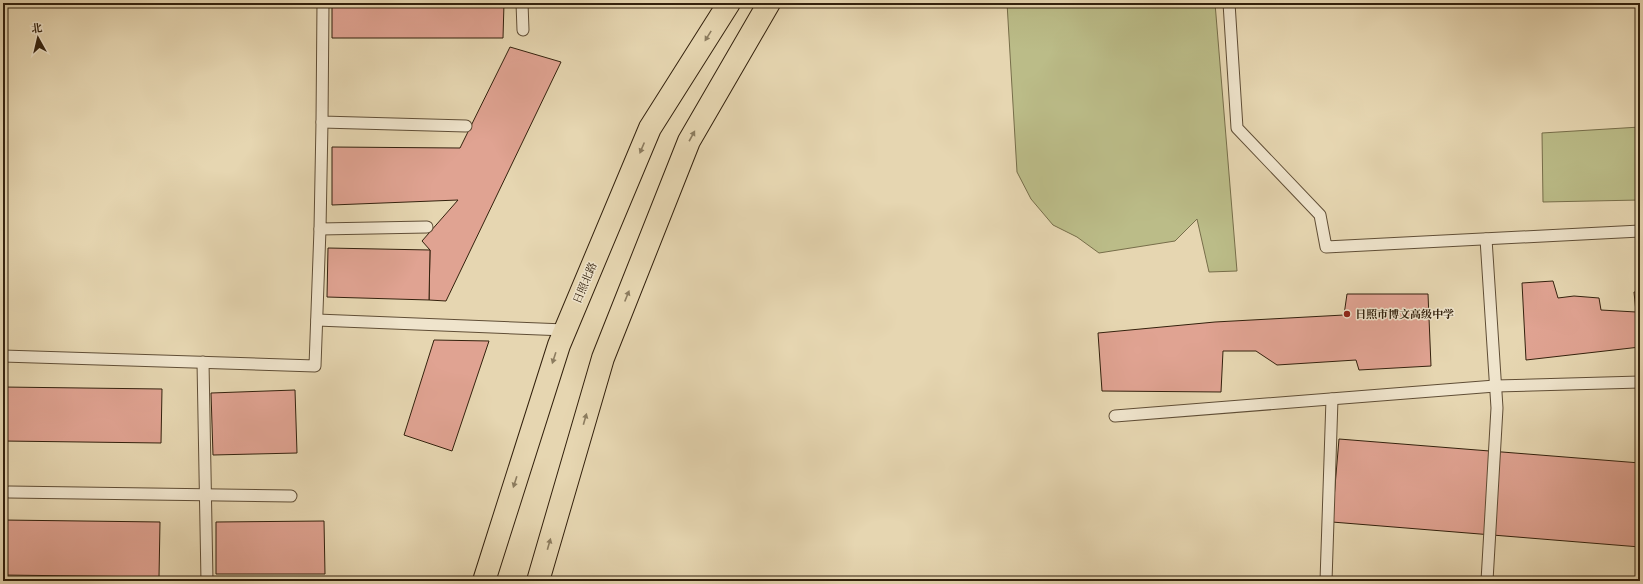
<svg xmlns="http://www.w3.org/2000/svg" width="1643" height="584" viewBox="0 0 1643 584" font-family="'IM FELL Great Primer','Noto Serif SC',serif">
<rect width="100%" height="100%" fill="#e6d6b1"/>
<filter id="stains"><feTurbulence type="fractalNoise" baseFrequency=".005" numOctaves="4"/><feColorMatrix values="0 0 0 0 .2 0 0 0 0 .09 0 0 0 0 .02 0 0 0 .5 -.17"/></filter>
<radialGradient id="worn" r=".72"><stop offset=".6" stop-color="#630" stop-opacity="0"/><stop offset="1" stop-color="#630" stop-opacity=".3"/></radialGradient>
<g fill="#bbbc88" stroke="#776e4a">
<polygon points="1007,3 1215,3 1237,271 1209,272 1197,219 1175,241 1099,253 1077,237 1053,225 1031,199 1017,172"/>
<polygon points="1640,127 1640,200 1543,202 1542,133"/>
</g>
<g fill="#e0a392" stroke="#33210d">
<polygon points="332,3 504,3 503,38 332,38"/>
<polygon points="510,47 561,62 446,301 429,300 430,250 422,241 458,200 332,205 332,147 460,148"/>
<polygon points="328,248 430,250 429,300 327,297"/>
<polygon points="1553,281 1558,298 1574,296 1599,298 1601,310 1636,312 1634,292 1640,292 1640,347 1526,360 1522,283"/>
<polygon points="1347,294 1428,294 1431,366 1359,370 1356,360 1277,365 1256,351 1223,351 1221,392 1102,391 1098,333 1215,322 1344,315"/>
<polygon points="434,340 489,341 452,451 404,435"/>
<polygon points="3,387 162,389 161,443 3,441"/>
<polygon points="295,390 297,453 213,455 211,393"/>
<polygon points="1339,439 1640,463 1640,547 1332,522"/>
<polygon points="3,520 160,522 159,577 3,575"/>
<polygon points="324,521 325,574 216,574 216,522"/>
</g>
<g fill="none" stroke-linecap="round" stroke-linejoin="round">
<g stroke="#604e36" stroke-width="13">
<g id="service">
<polyline points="323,3 322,122 466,126"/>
<polyline points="522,3 523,30"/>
<polyline points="1229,3 1237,128 1320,215 1326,247 1640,231"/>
<polyline points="322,122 320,229 427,227"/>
<polyline points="1486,239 1497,408 1487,581"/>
<polyline points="317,320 565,330"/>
<polyline points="3,356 315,366 320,229"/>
<polyline points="203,362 207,581"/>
<polyline points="1115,416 1495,386 1640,382"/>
<polyline points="9,492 291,496"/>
<polyline points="1326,581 1332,399"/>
</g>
</g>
<g stroke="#33210d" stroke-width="24">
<g id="primary">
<polyline points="484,581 559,345 650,128 729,3"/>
<polyline points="538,581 603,358 689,141 769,3"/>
</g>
</g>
<use href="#service" stroke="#efe4cc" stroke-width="11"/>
<use href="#primary" stroke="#e6d6b1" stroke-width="22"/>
</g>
<defs><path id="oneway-solid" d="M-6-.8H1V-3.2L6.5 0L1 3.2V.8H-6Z"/></defs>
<g fill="#8c7c5f">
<use href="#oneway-solid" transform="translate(708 36) rotate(122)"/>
<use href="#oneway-solid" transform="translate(692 136) rotate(-61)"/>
<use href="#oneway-solid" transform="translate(642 148) rotate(113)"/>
<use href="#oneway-solid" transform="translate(627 296) rotate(-68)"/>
<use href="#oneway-solid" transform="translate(554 358) rotate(108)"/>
<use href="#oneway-solid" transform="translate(585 419) rotate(-74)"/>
<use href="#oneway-solid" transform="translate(515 482) rotate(108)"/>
<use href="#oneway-solid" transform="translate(549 544) rotate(-74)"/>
</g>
<circle fill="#8f2418" stroke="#efe4cc" stroke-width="1.5" cx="1347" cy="314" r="4"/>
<g text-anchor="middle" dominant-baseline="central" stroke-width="3" stroke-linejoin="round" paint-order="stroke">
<g font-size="11" fill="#33210d" stroke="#efe4cc">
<text transform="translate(585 283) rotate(-67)">日照北路</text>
</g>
<g font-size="11" font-weight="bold" fill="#33210d" stroke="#efe4cc" text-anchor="start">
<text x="1355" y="314">日照市博文高级中学</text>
</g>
</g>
<rect width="1643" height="584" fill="none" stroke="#e6d6b1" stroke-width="16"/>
<rect x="4" y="4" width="1635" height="576" fill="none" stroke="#33210d" stroke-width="2"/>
<rect x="8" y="8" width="1627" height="568" fill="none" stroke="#33210d"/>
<g transform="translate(38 38) rotate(352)" stroke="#efe4cc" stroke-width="3" paint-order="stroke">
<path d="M0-3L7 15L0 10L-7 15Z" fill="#33210d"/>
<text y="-6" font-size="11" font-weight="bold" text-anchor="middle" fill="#33210d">北</text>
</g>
<rect width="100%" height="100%" filter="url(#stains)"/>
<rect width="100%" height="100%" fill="url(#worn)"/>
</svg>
